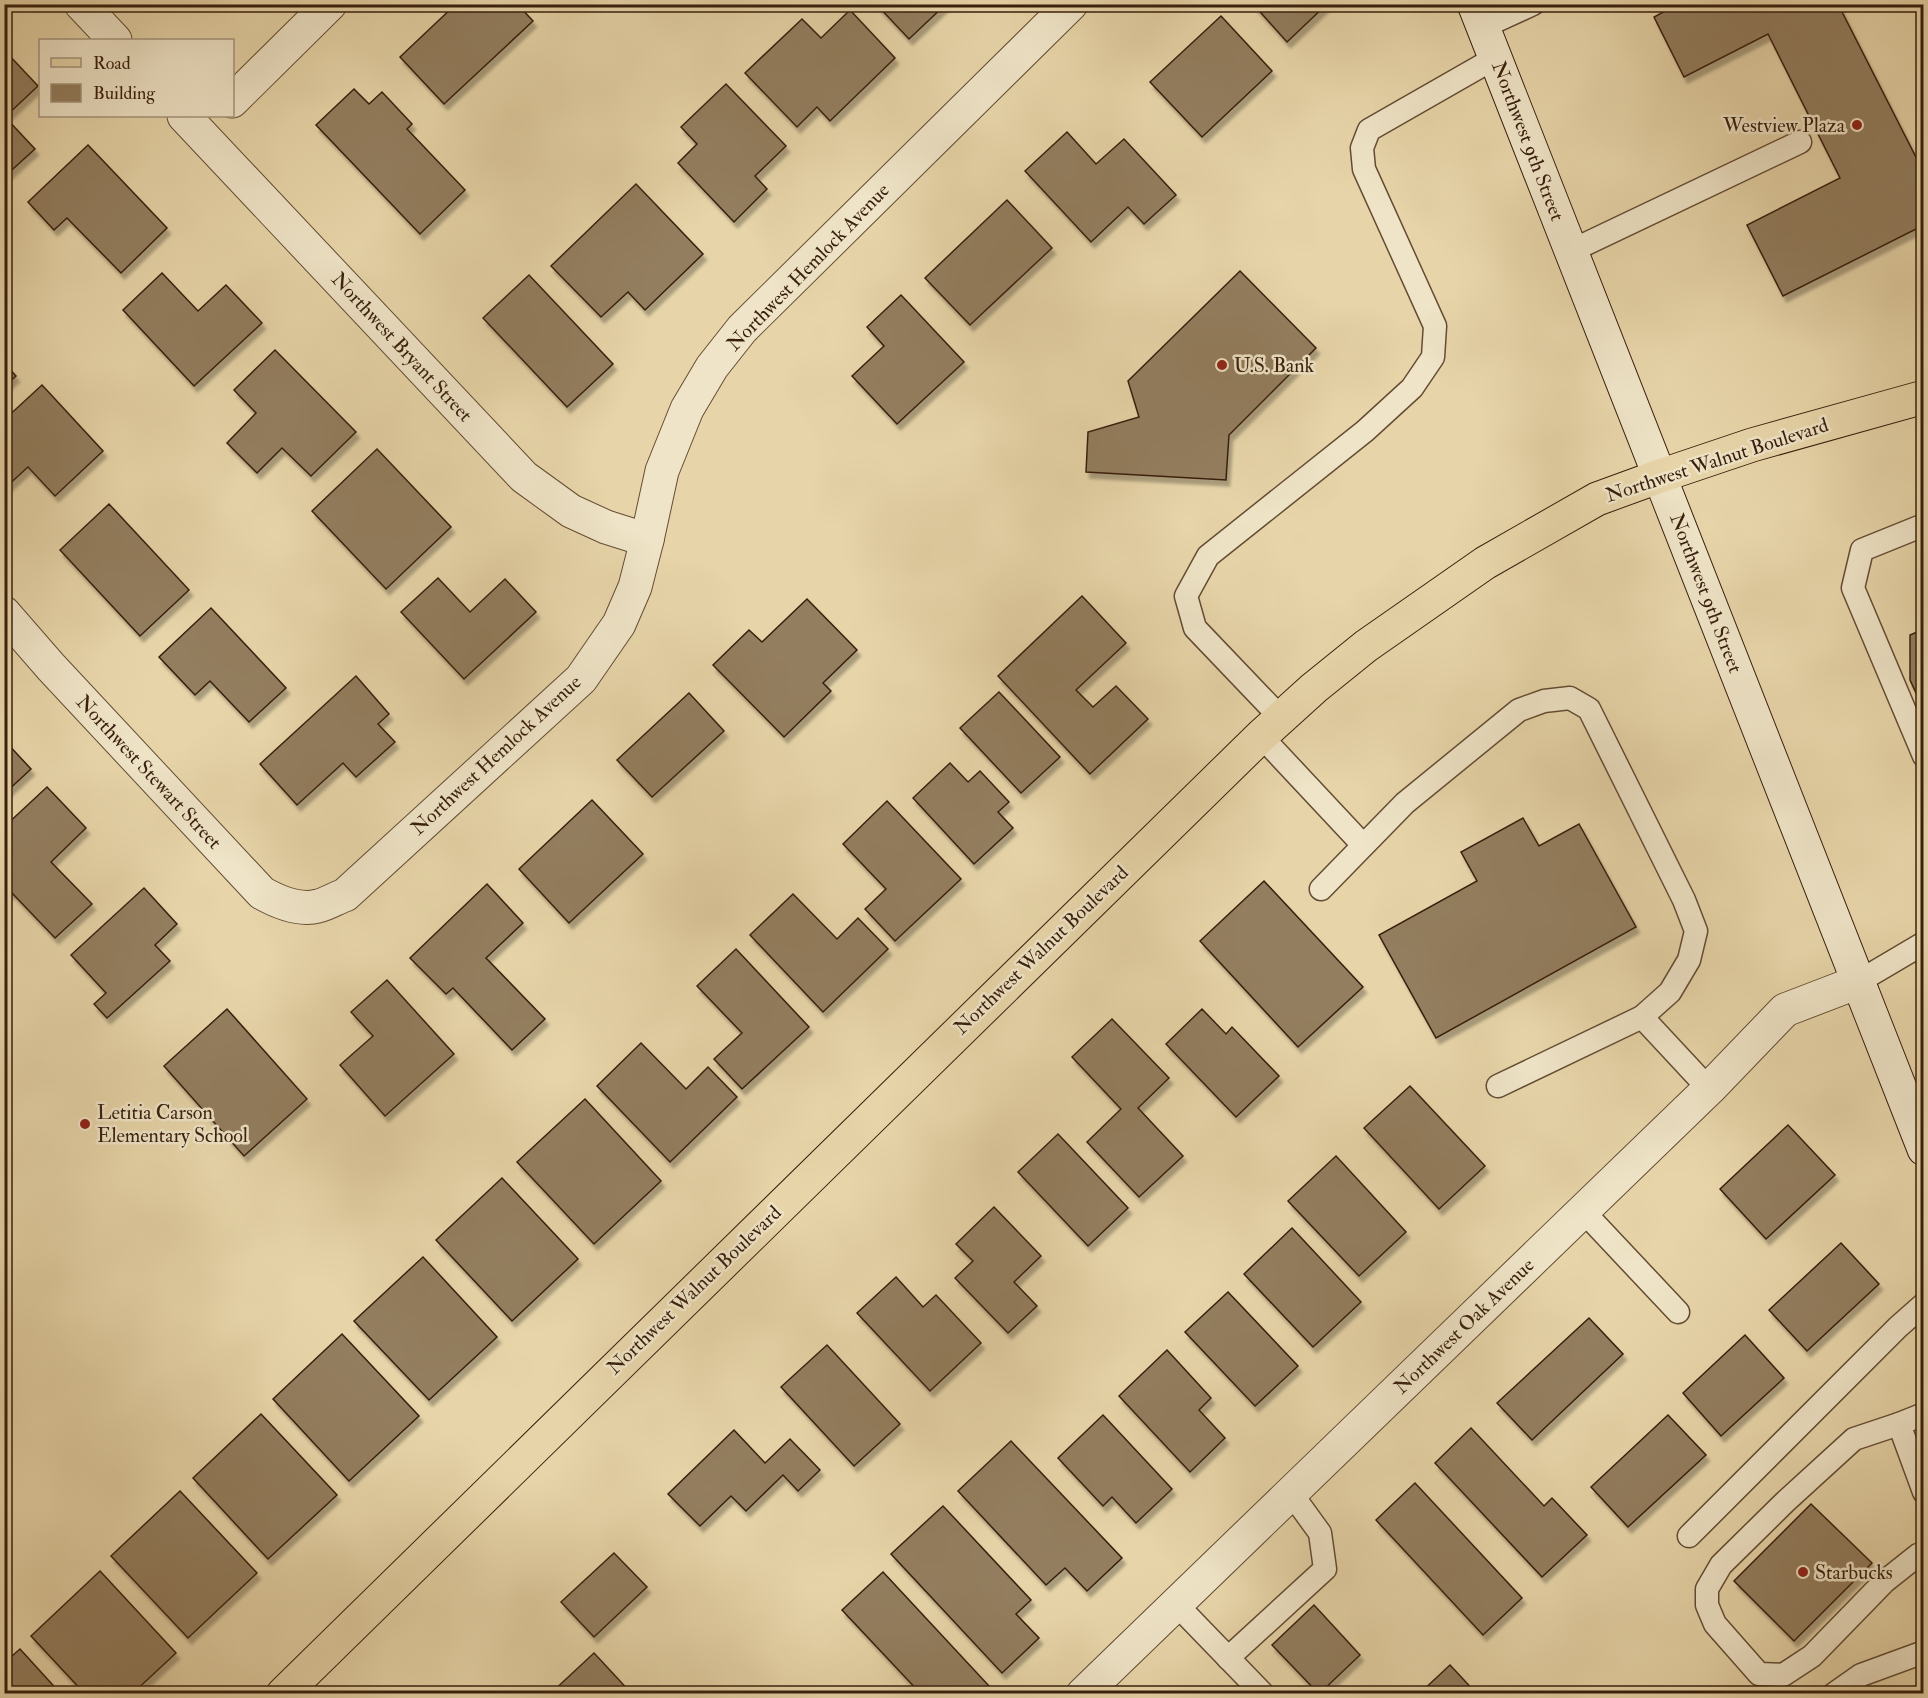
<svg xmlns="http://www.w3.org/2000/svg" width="1928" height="1698" viewBox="0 0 1928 1698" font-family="'IM FELL Double Pica',serif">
<defs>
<filter id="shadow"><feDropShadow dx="3.5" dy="6" stdDeviation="1.5" flood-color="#0004"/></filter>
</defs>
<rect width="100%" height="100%" fill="#e7d5a9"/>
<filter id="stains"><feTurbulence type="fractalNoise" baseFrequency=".00333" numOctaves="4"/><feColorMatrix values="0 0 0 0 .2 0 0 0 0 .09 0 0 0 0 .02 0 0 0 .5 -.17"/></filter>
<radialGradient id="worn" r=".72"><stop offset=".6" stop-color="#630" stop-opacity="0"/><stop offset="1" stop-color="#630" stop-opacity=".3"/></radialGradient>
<g fill="#937e5e" stroke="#381f0d" stroke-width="1.5" filter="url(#shadow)">
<polygon points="456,4 517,4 533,21 444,104 400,57"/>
<polygon points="876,4 946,4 909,39"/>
<polygon points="1253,4 1327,4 1287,42"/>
<polygon points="1678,4 1838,4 1924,173 1924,225 1783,296 1747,225 1840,178 1768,34 1684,77 1654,17"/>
<polygon points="850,10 895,58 830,121 817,107 797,127 745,73 802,19 821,38"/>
<polygon points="1221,16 1272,71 1202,137 1150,82"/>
<polygon points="6,52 38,86 5,117 35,149 4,177 4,53"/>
<polygon points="726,84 786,146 755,176 767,189 734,222 678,163 697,144 681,127"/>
<polygon points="354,89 369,104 382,92 412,124 407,129 465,190 420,234 316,125"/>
<polygon points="1067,132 1096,164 1124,139 1176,195 1144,224 1128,207 1091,242 1025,171"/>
<polygon points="88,145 167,228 121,273 67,218 54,230 28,202"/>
<polygon points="636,184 703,254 645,310 628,292 601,317 551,266"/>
<polygon points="1007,200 1052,248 970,325 925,278"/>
<polygon points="1240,271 1316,348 1229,435 1226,480 1086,472 1088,432 1139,417 1128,381"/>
<polygon points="162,273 198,311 226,285 262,323 194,386 123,310"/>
<polygon points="529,275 613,364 567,407 483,318"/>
<polygon points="901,295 964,362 897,424 852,376 884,346 867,327"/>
<polygon points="275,350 356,432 311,476 282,448 257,473 227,443 256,413 234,390"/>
<polygon points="4,363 16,376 4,387"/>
<polygon points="42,385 103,451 55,496 28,467 4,489 4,420"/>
<polygon points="377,449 451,527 386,589 312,511"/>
<polygon points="109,504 189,590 140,636 60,550"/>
<polygon points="438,578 470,612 505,579 536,612 464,679 401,612"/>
<polygon points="1082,596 1126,643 1076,690 1093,707 1116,686 1148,719 1090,774 998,676"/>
<polygon points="807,599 857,650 823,683 831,691 784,737 713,665 749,630 762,642"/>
<polygon points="211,608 286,688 249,722 210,681 195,695 159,657"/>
<polygon points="1924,629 1924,710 1910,680 1910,635"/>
<polygon points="356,676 389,714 378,724 395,742 356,777 343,763 297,805 260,764"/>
<polygon points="999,692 1060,757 1021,793 960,728"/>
<polygon points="689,693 724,731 652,797 617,760"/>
<polygon points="4,740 31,769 4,794"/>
<polygon points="950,763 968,782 980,771 1009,802 998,812 1013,828 974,864 913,798"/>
<polygon points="47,787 86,828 51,862 92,904 55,938 11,892 4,897 4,827"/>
<polygon points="592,800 643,854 569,923 519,869"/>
<polygon points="887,801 961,879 895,941 865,909 886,889 843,844"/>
<polygon points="1523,818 1539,846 1579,824 1636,927 1436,1038 1379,935 1477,881 1461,852"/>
<polygon points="1264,881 1363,987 1298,1047 1200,941"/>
<polygon points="487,884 523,923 486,958 545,1019 512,1050 453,988 446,994 410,958"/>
<polygon points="144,888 177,924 155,945 170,961 107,1018 94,1004 106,993 71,955"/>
<polygon points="793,894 837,939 858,918 888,949 823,1012 750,935"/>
<polygon points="736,949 809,1027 742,1089 714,1059 742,1033 697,986"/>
<polygon points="387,980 454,1054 385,1116 340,1065 373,1036 351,1012"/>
<polygon points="227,1009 307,1099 244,1156 164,1066"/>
<polygon points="1202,1009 1226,1034 1232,1027 1279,1076 1236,1117 1166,1044"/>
<polygon points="1112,1019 1169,1078 1138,1108 1183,1156 1139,1197 1087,1142 1121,1109 1072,1057"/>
<polygon points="641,1043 686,1089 708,1067 737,1097 670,1162 597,1086"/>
<polygon points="1410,1086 1485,1166 1439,1209 1364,1128"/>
<polygon points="585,1099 661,1181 594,1244 517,1162"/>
<polygon points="1788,1125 1835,1175 1766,1239 1720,1189"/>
<polygon points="1058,1134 1128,1208 1088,1246 1018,1172"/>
<polygon points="1336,1156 1406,1232 1359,1276 1288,1201"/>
<polygon points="502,1178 578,1259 512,1321 436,1240"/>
<polygon points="994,1207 1041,1256 1014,1282 1037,1306 1008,1333 955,1278 973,1261 956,1244"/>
<polygon points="1292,1228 1361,1302 1313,1347 1244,1274"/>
<polygon points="1841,1243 1879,1284 1807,1351 1769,1310"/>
<polygon points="423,1257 497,1337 429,1400 354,1321"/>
<polygon points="896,1277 923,1307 936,1295 981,1343 930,1391 857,1313"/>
<polygon points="1228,1292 1298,1366 1255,1406 1185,1332"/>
<polygon points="1589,1318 1623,1354 1532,1440 1497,1403"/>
<polygon points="342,1334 419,1416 349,1481 273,1399"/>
<polygon points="1745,1335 1784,1378 1721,1436 1683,1393"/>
<polygon points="827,1345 900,1424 854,1466 781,1387"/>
<polygon points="1167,1350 1211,1398 1199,1410 1225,1438 1190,1472 1119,1396"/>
<polygon points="261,1414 337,1495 268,1559 193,1478"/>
<polygon points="1103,1415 1172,1489 1136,1523 1112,1497 1103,1506 1058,1458"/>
<polygon points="1668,1415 1706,1455 1628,1527 1591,1487"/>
<polygon points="1471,1428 1544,1506 1552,1498 1587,1535 1542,1577 1435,1463"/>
<polygon points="734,1430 765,1463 790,1439 820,1470 798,1491 783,1475 746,1511 731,1496 700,1526 668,1494"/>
<polygon points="1011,1441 1122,1558 1087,1591 1065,1568 1046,1585 958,1491"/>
<polygon points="1415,1483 1522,1598 1483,1635 1376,1520"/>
<polygon points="180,1491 257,1573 188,1638 111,1556"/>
<polygon points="1811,1504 1872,1563 1794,1641 1734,1581"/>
<polygon points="943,1506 1031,1600 1016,1614 1039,1638 1002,1673 891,1554"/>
<polygon points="614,1553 647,1587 594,1637 561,1602"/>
<polygon points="100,1571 176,1653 132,1694 85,1694 31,1636"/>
<polygon points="883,1572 989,1686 981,1694 921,1694 842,1610"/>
<polygon points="1314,1605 1360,1655 1319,1694 1272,1645"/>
<polygon points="20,1649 61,1694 4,1694 4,1663"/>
<polygon points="594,1653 632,1694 550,1694"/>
<polygon points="1450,1665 1477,1694 1419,1694"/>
</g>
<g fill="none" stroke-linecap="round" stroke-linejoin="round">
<g stroke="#644c34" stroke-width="25">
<g id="lane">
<polyline points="1483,27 1533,4"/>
<polyline points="1571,251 1800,142"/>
<polyline points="1924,525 1862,550 1853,588 1924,756"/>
<polyline points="1281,718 1195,628 1186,596 1208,556 1365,431 1412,388 1433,357 1435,326 1364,169 1362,148 1369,130 1495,58"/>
<polyline points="1261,736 1363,845"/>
<polyline points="1321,889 1405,803 1519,710 1544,701 1570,698 1589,709 1684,900 1696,931 1689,960 1670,992 1642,1017 1709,1089"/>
<polyline points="1858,982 1924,943"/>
<polyline points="1498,1086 1642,1017"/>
<polyline points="1583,1211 1678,1312"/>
<polyline points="1924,1414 1899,1424 1924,1492"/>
<polyline points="1899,1424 1854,1439 1785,1502 1721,1565 1707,1589 1707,1605 1715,1624 1759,1674 1783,1675 1812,1656 1884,1582 1918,1555 1924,1553"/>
<polyline points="1689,1536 1898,1327 1924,1304"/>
<polyline points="1176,1604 1263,1694"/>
<polyline points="1228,1658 1325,1569 1320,1533 1291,1493"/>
<polyline points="1834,1694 1861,1675 1924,1652"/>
</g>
</g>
<g stroke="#644c34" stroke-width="35">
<g id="street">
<polyline points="81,4 115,40"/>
<polyline points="232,101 330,4"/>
<polyline points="184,116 524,477 571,511 606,527 647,540"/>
<path d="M 4,613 L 51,667 L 262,893 C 278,902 299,911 318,906 C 327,904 336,898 345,895 L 581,679 L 619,624 L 635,587 L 647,540 L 662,471 L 687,409 L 712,367 L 742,329 L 1071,4"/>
<polyline points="1083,1694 1709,1089 1785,1010 1858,982"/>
</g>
</g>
<g stroke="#381f0d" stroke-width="35">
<polyline id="secondary" points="1474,4 1924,1149"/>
</g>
<g stroke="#381f0d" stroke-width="35">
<polyline id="primary" points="283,1694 1261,736 1314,688 1366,646 1485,563 1597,499 1660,476 1752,445 1924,397"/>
</g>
<use href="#lane" stroke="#efe4c7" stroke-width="22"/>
<use href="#street" stroke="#efe4c7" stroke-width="33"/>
<use href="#secondary" stroke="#efe4c7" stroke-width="33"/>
<use href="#primary" stroke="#e7d5a9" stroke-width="33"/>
</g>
<g fill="#8f2418" stroke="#efe4c7" stroke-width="2">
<circle cx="1857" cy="125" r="6"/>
<circle cx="1222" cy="365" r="6"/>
<circle cx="85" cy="1124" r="6"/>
<circle cx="1803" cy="1572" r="6"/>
</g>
<g text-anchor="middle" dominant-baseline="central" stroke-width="5" stroke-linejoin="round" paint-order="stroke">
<g font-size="20" fill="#381f0d" stroke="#efe4c7" text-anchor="start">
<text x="1845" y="125" text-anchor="end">Westview Plaza</text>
<text x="1234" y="365">U.S. Bank</text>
<text x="97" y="1112">Letitia Carson<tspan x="97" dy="23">Elementary School</tspan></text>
<text x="1815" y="1572">Starbucks</text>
</g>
<g font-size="20" fill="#381f0d" stroke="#efe4c7">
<text transform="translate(1528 141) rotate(69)">Northwest 9th Street</text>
<text transform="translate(808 267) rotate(-46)">Northwest Hemlock Avenue</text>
<text transform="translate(402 347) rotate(47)">Northwest Bryant Street</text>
<text transform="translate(1717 460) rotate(-18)">Northwest Walnut Boulevard</text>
<text transform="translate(1706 593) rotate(69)">Northwest 9th Street</text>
<text transform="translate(496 755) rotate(-43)">Northwest Hemlock Avenue</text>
<text transform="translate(149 772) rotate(47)">Northwest Stewart Street</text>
<text transform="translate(1041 950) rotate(-44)">Northwest Walnut Boulevard</text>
<text transform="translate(694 1290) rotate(-44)">Northwest Walnut Boulevard</text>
<text transform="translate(1464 1326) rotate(-44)">Northwest Oak Avenue</text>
</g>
</g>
<rect width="1928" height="1698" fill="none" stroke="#e7d5a9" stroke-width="24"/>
<rect x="6" y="6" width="1916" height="1686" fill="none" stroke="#381f0d" stroke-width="3"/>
<rect x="12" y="12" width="1904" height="1674" fill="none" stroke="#381f0d" stroke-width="1.5"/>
<rect x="39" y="39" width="195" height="78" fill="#efe4c7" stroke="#a6957d" stroke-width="1.5"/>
<rect x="51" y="58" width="30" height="9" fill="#e7d5a9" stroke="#a6957d" stroke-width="1.5"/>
<text x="93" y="69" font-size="18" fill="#381f0d">Road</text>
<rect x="51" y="84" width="30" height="18" fill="#937e5e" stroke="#a6957d" stroke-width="1.5"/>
<text x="93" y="99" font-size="18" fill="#381f0d">Building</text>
<rect width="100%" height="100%" filter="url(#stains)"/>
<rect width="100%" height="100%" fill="url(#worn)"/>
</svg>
